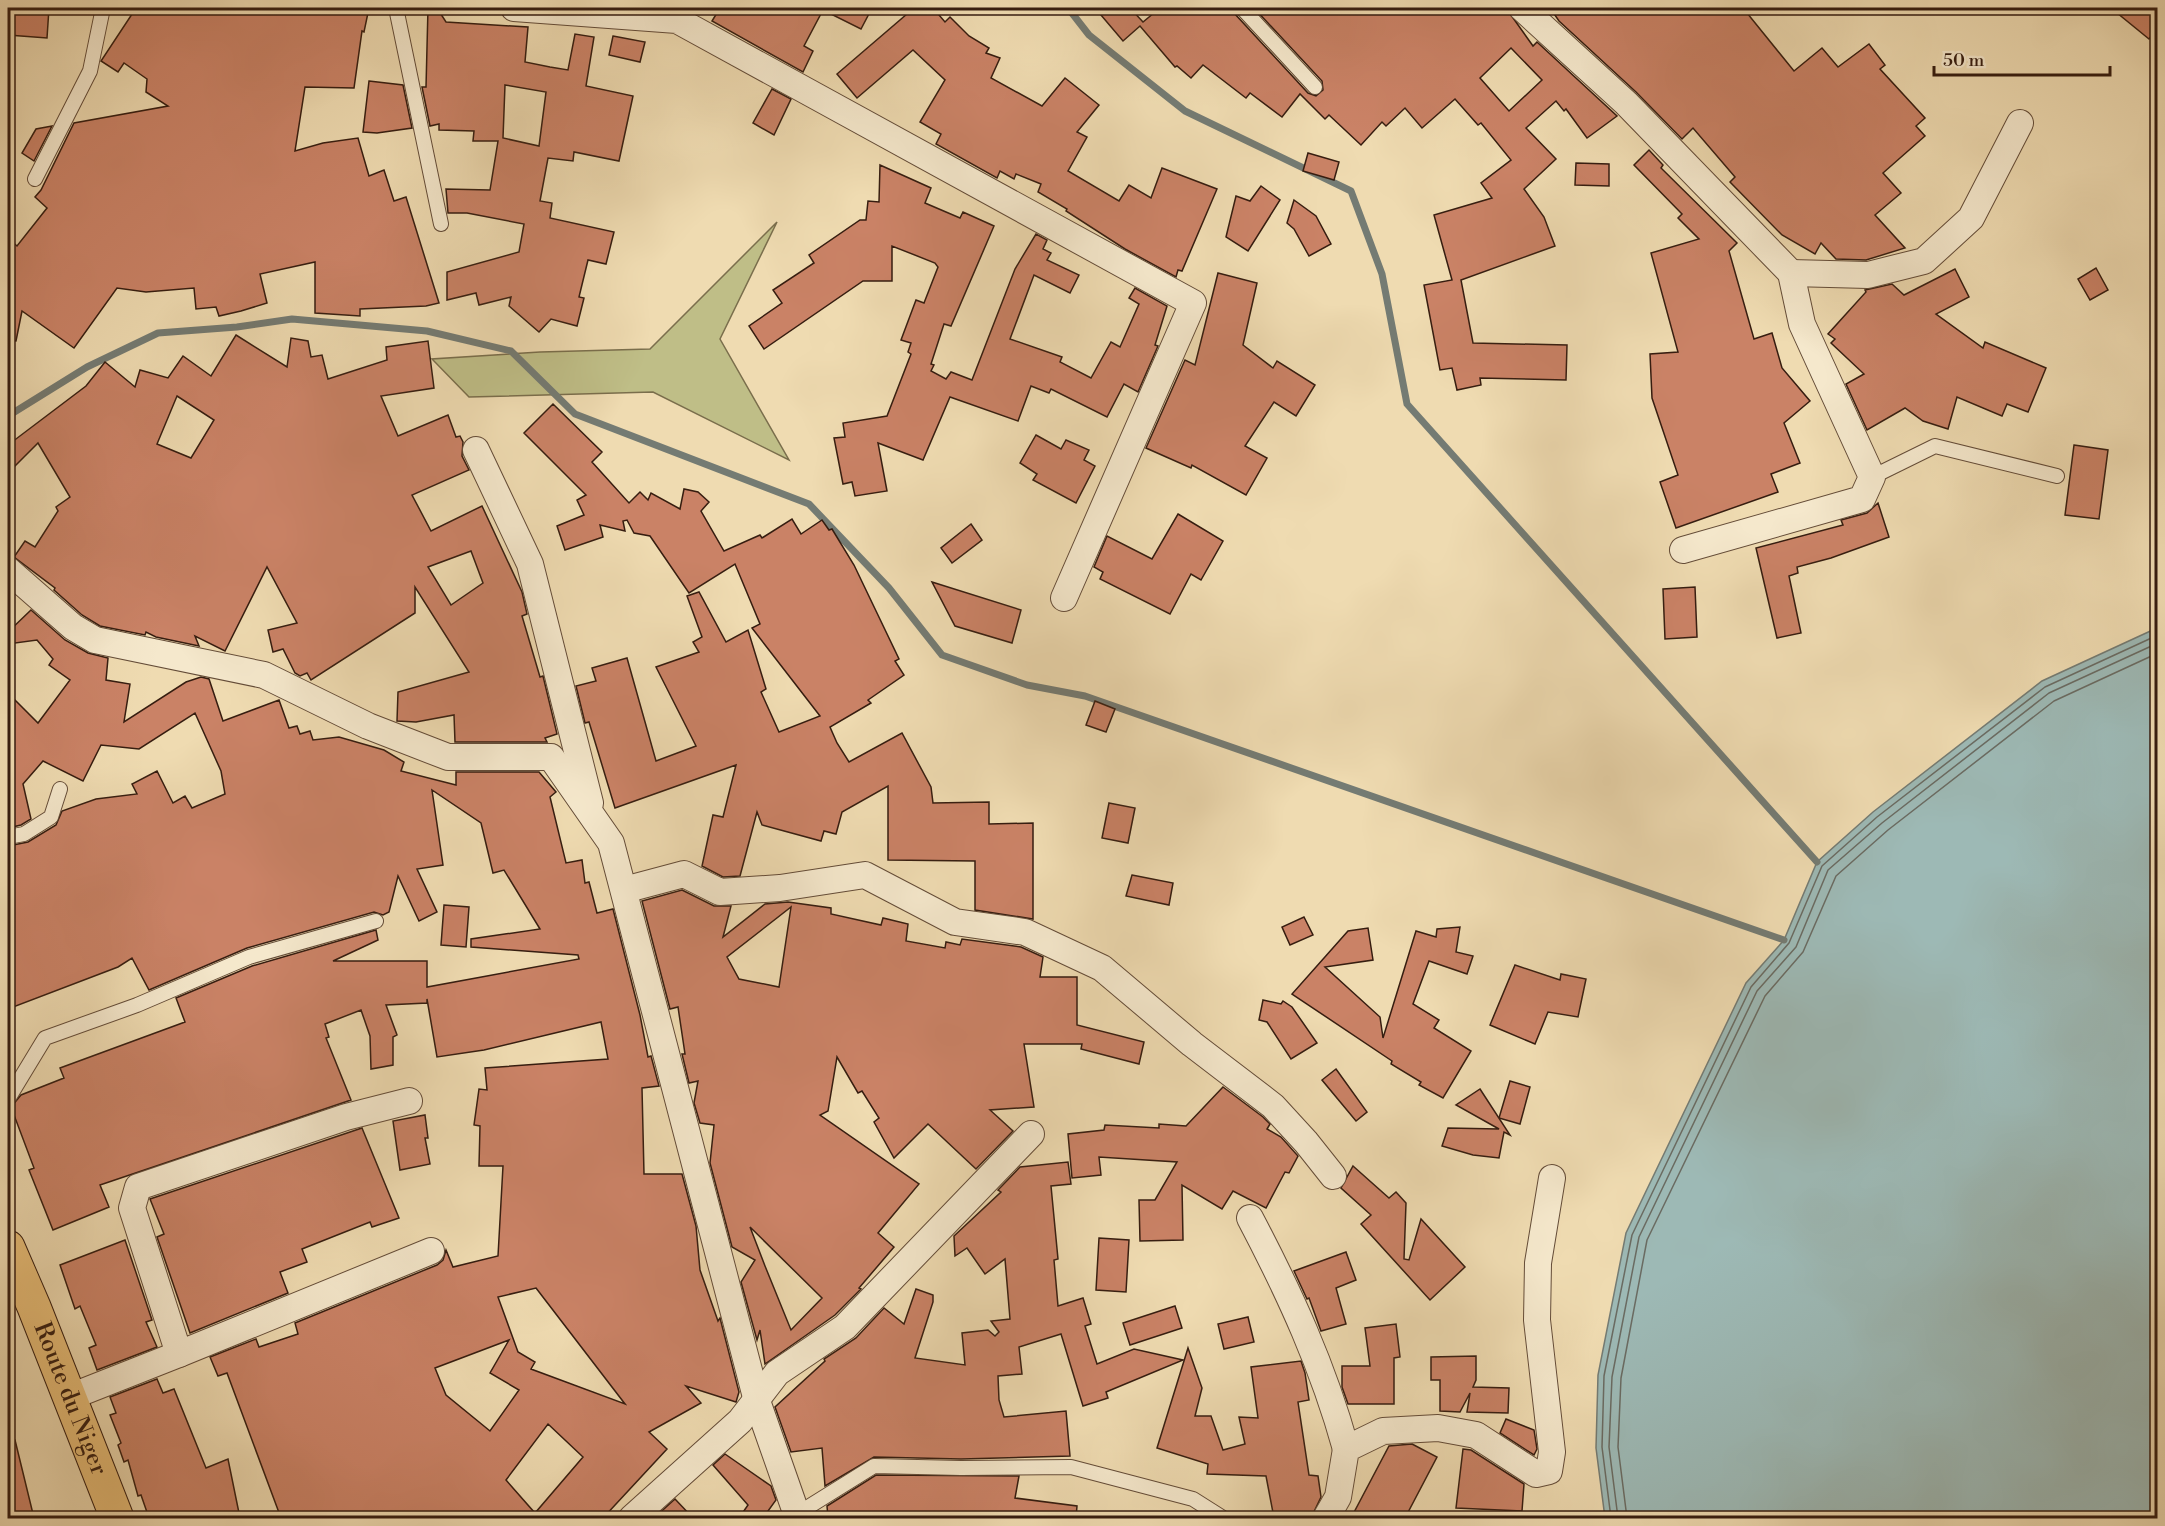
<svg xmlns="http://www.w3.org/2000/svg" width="2165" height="1526" viewBox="0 0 2165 1526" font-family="'Libre Bodoni',serif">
<rect width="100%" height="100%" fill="#efdbb1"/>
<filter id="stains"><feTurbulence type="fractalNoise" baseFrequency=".00333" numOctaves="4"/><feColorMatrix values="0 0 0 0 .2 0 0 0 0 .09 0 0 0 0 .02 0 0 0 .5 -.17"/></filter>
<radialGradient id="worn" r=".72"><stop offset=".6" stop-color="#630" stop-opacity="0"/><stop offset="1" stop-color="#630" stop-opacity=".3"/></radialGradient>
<polygon fill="#bfbe87" stroke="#7a6e4c" stroke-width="1.5" points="777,222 720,339 789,460 653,392 469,397 432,359 540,352 650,349"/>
<polygon fill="#9db9b5" stroke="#747b73" stroke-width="1.5" points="2157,628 2157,1518 1605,1518 1596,1448 1598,1375 1626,1233 1746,983 1784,940 1817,862 1873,812 2042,681"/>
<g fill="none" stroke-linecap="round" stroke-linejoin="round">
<g stroke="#6a6b62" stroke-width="1.5">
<polyline points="1611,1518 1602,1447 1604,1376 1632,1235 1751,987 1789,943 1822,866 1877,817 2045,687 2158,635"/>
<polyline points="1618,1518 1609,1447 1612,1377 1639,1237 1757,991 1796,947 1828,870 1882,823 2049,693 2158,643"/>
<polyline points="1627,1518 1618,1447 1621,1378 1647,1240 1765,996 1803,952 1836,876 1888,830 2054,701 2158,653"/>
</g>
<g stroke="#747b73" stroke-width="7">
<polyline points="1068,8 1089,35 1185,111 1351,191 1382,274 1407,404 1817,862"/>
<polyline points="8,416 87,367 158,333 237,327 292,319 427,331 511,351 575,414 809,504 889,588 942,655 1027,685 1085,696 1784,940"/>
</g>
</g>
<g fill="#ca8266" stroke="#361d10" stroke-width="1.5" fill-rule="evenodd">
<polygon points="8,8 49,8 47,38 8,35"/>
<polygon points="136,8 369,8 364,32 362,31 354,88 305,87 295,151 323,143 358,138 369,176 384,170 394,201 406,197 439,303 426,306 360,309 360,316 315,313 315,262 260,274 267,303 241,311 219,316 216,307 196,309 194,288 146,292 117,288 74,348 22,311 16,341 8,340 8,238 17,246 47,208 35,197 41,190 74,123 168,106 146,92 147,79 124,63 118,72 101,61"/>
<path d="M 428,8 L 437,8 L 446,22 L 528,27 L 525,62 L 550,67 L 568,70 L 575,34 L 594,37 L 586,86 L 633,96 L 619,161 L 574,152 L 573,161 L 548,158 L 540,201 L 552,203 L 550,218 L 614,232 L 606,264 L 588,260 L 579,297 L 584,298 L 577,326 L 551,319 L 539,332 L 509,306 L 511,297 L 479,305 L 476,293 L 447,300 L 447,272 L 519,252 L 524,224 L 467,213 L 448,213 L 446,189 L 490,190 L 498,141 L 473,141 L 474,131 L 439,130 L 439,124 L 430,126 L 422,87 L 426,87 ZM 505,85 L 546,92 L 539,146 L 503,138 Z"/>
<polygon points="720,8 872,8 861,29 823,10 804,46 813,51 803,72 712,21"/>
<polygon points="914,8 933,8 945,22 950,17 969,36 989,48 986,53 1000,58 991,78 1042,106 1065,78 1099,105 1077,132 1087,137 1068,171 1119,201 1129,185 1151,198 1162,168 1217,189 1182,271 1178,270 1176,277 1125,249 1066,211 1067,209 1038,192 1041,184 1016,174 1014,179 1000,171 997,178 936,144 941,134 920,122 945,80 913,50 857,98 837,74"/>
<path d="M 1095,8 L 1130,8 L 1143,22 L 1160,8 L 1233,8 L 1235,14 L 1308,93 L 1316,96 L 1323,90 L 1322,81 L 1254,8 L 1506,8 L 1533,46 L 1537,42 L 1617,116 L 1587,138 L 1566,109 L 1564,111 L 1556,101 L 1526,128 L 1556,159 L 1524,189 L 1544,217 L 1555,246 L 1461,280 L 1473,343 L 1567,345 L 1566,380 L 1480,378 L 1481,385 L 1457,390 L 1452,368 L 1440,370 L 1424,285 L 1452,280 L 1434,215 L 1492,198 L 1481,183 L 1511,160 L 1481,123 L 1478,125 L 1455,99 L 1422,128 L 1405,108 L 1386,126 L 1382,122 L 1361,145 L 1329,115 L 1325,119 L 1300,94 L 1282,117 L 1250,93 L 1246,98 L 1203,65 L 1191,78 L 1177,66 L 1175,67 L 1140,26 L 1123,41 ZM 1511,48 L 1542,80 L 1509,111 L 1480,78 Z"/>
<polygon points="1550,8 1743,8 1794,71 1822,48 1838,67 1869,44 1885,65 1880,69 1925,118 1916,126 1925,136 1883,173 1901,193 1875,215 1905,248 1866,260 1836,259 1821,243 1815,254 1782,235 1730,182 1735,177 1693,128 1682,139 1636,92 1559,21"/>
<polygon points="2111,8 2157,8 2157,29 2149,39"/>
<polygon points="613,36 645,42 640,62 609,55"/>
<polygon points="369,81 403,85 412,128 377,133 363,132"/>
<polygon points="772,89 791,99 774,135 753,123"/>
<polygon points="52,126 34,161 22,153 36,129"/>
<polygon points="1649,150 1663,165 1661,168 1737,243 1729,251 1754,339 1772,333 1782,368 1810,401 1784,423 1800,463 1771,474 1778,492 1676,528 1660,482 1678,475 1652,398 1650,354 1678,352 1651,253 1699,239 1678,218 1682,214 1634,165"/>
<polygon points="1308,153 1339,162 1334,180 1303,171"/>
<polygon points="1576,163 1609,164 1609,186 1575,185"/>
<polygon points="880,165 931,188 925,203 960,218 963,212 994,226 951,326 944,324 931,364 934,365 931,371 946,379 951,372 972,380 1015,269 1036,234 1047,240 1043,249 1051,253 1047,260 1079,275 1070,293 1034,275 1010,339 1062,357 1060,362 1091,378 1111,342 1120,347 1139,304 1129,298 1135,288 1167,306 1155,345 1158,346 1138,392 1124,384 1107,417 1051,389 1049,393 1031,386 1018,421 950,397 923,460 878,443 887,491 855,496 852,482 843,484 834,438 845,437 843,423 887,416 911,354 908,352 911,343 901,340 916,300 924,303 938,267 935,263 892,246 892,281 863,281 764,349 749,326 782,303 773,290 814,263 809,255 860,220 866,220 868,201 879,202"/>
<polygon points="1261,186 1280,200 1248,251 1226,237 1236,196 1250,201"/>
<polygon points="1294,200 1316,216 1331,244 1309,256 1294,229 1287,223"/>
<polygon points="2096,268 2108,290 2090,300 2078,279"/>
<polygon points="1955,269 1969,297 1936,314 1983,348 1985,342 2046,368 2028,412 2007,404 2002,416 1957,397 1948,429 1923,421 1905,408 1867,430 1846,384 1864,374 1831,343 1835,339 1828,334 1866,292 1865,290 1892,284 1904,295"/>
<polygon points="1218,273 1257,283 1243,345 1273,368 1277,361 1315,385 1296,416 1274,402 1245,446 1267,458 1246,495 1192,465 1191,468 1146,448 1185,360 1195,365"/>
<path d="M 236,335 L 287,367 L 291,338 L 308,341 L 311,357 L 322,355 L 328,379 L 387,360 L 386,347 L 428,341 L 434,388 L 381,396 L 398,436 L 448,415 L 456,437 L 460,436 L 463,442 L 462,456 L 469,470 L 412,495 L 431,531 L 482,506 L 522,592 L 527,614 L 522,616 L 540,677 L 543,676 L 557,734 L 545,738 L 547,742 L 455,742 L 454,715 L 416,722 L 397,721 L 398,692 L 469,672 L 415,587 L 415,613 L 311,680 L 307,673 L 300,676 L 295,673 L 283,649 L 273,652 L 268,630 L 297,623 L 267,567 L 225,651 L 195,636 L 199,646 L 156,637 L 146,632 L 145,635 L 100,626 L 82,615 L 54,590 L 55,588 L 14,557 L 25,541 L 35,547 L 58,511 L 56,507 L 70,497 L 38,443 L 8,473 L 8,445 L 86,386 L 105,362 L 135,387 L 140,370 L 168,378 L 183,356 L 211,376 ZM 177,396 L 214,420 L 191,458 L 157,444 ZM 471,551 L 483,583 L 451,605 L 428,567 Z"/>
<polygon points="553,404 602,452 592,462 629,503 640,492 648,500 651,493 680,509 684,489 698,492 709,502 701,511 724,551 760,535 762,538 792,519 801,534 822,520 829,530 832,529 854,565 899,659 895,661 904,675 868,700 871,703 830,727 837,743 849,762 902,733 931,787 933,803 989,802 989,824 1033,823 1033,919 975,910 975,861 888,860 888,786 842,812 836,834 824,831 821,841 762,825 757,812 740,876 723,877 702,866 713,815 723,817 736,765 615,808 589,722 585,723 576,686 596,681 592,668 627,658 656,761 696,746 656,667 699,652 693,642 702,637 687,596 699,592 726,642 748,630 766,689 761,692 779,732 820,716 752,628 760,624 735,564 689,593 650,536 634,533 627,520 623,521 625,531 600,525 603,537 565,550 557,526 584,515 577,500 586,495 524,433"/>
<polygon points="1036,435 1061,449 1066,440 1089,450 1084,460 1095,466 1076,503 1033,480 1037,474 1020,463"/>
<polygon points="2074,445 2108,450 2099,519 2065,515"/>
<polygon points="1878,503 1889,537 1831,558 1797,567 1798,573 1789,576 1801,633 1777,638 1756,548 1843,525 1841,520 1867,513"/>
<polygon points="1178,514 1223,541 1201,580 1191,574 1170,614 1100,579 1103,572 1094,567 1107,536 1152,559"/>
<polygon points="971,524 982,540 952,563 941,548"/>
<polygon points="932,582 1021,610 1012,643 955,626"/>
<polygon points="1695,587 1697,637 1665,639 1663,589"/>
<path d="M 31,610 L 65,640 L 88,653 L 108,658 L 106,680 L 130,684 L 124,722 L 186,682 L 201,677 L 209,679 L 223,721 L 279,700 L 289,728 L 297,726 L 300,734 L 310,731 L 313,740 L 339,737 L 384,750 L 404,762 L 401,771 L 456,785 L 456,772 L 539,772 L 556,792 L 550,797 L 566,863 L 582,860 L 585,883 L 589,882 L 597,913 L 613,909 L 640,1015 L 648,1057 L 651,1056 L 659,1086 L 642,1088 L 644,1174 L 682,1174 L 696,1226 L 700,1270 L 718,1321 L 720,1318 L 739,1392 L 736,1402 L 686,1386 L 701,1403 L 649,1432 L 667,1449 L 603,1518 L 281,1518 L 227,1373 L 218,1376 L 210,1357 L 256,1339 L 259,1347 L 298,1334 L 295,1323 L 437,1265 L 443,1260 L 446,1250 L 453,1267 L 498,1256 L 503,1166 L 479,1166 L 480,1126 L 474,1125 L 479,1089 L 487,1090 L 485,1068 L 608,1059 L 601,1022 L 484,1050 L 437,1057 L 427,999 L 427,1003 L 386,1005 L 397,1035 L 393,1037 L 393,1065 L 371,1069 L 370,1036 L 361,1010 L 325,1024 L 329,1037 L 326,1038 L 351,1100 L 100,1185 L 109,1207 L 53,1230 L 29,1170 L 34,1168 L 11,1107 L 21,1095 L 64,1078 L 60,1068 L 185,1022 L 176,998 L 252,966 L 376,930 L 378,940 L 333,961 L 427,961 L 427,987 L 579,959 L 578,955 L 471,947 L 471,939 L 540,929 L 504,870 L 493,873 L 481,823 L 432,790 L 443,865 L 417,869 L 437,912 L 419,921 L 398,876 L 389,912 L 383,915 L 374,912 L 247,948 L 149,990 L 132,958 L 118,967 L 8,1009 L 8,846 L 28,842 L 56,825 L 62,811 L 96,799 L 137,794 L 132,784 L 157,771 L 173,803 L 185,796 L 192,808 L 225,794 L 221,771 L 195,713 L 139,749 L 101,745 L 83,781 L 43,761 L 23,784 L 31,819 L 21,825 L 8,828 L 8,693 L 38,723 L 70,680 L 49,665 L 53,659 L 37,640 L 8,644 L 8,632 ZM 536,1288 L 625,1404 L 531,1369 L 535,1362 L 518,1352 L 498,1297 ZM 509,1340 L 490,1373 L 519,1390 L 490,1431 L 446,1395 L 435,1368 ZM 548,1424 L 583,1457 L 535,1513 L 506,1480 Z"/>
<polygon points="1095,701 1115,709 1106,732 1086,725"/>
<polygon points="1109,803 1135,808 1128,843 1102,838"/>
<polygon points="1132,875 1173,883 1169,905 1126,896"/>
<path d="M 682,890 L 714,906 L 731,906 L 723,937 L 765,904 L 788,902 L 831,908 L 831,914 L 881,925 L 883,918 L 908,924 L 906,941 L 945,948 L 946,942 L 960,945 L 962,939 L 1021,947 L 1043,957 L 1040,977 L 1077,977 L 1077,1025 L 1144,1042 L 1139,1064 L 1081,1049 L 1082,1044 L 1024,1044 L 1034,1107 L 990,1110 L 1013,1131 L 976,1169 L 928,1124 L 894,1158 L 874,1122 L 879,1118 L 862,1091 L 858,1093 L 837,1057 L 828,1111 L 820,1115 L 919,1184 L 878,1233 L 894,1247 L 859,1288 L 861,1289 L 835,1315 L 765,1364 L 760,1330 L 757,1340 L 741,1282 L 755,1260 L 732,1247 L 710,1163 L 714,1125 L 700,1123 L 694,1103 L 698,1081 L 689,1083 L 682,1054 L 685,1054 L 678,1007 L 670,1009 L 642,901 ZM 791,907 L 779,987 L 739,979 L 727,957 ZM 750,1227 L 822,1298 L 791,1330 L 765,1266 Z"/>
<polygon points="444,905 469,907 466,947 441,945"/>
<polygon points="1304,917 1313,935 1290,945 1282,927"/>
<polygon points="1460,927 1456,952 1473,956 1467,974 1429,961 1413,1004 1439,1020 1434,1028 1471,1051 1443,1098 1419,1085 1421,1082 1391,1064 1392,1061 1292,994 1348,931 1368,928 1373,960 1325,967 1380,1017 1383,1038 1416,931 1436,937 1437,929"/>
<polygon points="1515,965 1560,980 1561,974 1586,979 1578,1017 1548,1012 1535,1044 1490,1025"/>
<polygon points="1263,1000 1281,1004 1283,1001 1292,1007 1317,1043 1291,1059 1267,1022 1259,1020"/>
<polygon points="1336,1069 1367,1112 1356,1121 1322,1080"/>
<polygon points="1510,1081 1530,1087 1520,1124 1499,1118"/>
<polygon points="1223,1087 1263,1117 1270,1124 1267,1129 1281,1137 1298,1156 1289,1173 1285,1172 1266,1208 1233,1191 1222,1209 1182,1185 1183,1240 1140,1241 1139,1200 1155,1200 1177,1162 1099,1157 1101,1175 1072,1178 1068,1134 1104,1130 1105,1125 1159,1128 1159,1124 1186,1126"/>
<polygon points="1480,1089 1510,1135 1504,1132 1499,1158 1473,1155 1442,1146 1448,1128 1499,1129 1456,1105"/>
<polygon points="425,1115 428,1138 425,1138 430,1164 400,1170 393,1121"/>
<polygon points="362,1128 399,1218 372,1227 370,1222 302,1249 307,1262 280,1272 288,1293 190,1333 157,1237 164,1234 150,1199"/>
<polygon points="1068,1162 1071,1184 1051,1186 1058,1259 1054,1260 1058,1306 1083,1298 1091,1324 1085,1326 1097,1364 1134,1349 1183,1360 1106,1392 1108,1398 1083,1406 1061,1334 1019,1347 1022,1374 998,1376 999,1400 1004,1417 1066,1411 1070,1456 961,1459 874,1457 825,1486 822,1448 791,1452 775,1407 825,1361 824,1359 856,1338 884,1308 904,1324 916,1289 933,1295 933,1302 915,1358 965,1365 962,1333 988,1330 995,1336 999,1332 991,1321 1010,1319 1005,1259 985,1274 967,1248 955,1256 954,1236 1001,1192 998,1190 1020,1167"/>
<polygon points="1353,1166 1389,1198 1396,1192 1406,1203 1404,1259 1409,1260 1421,1219 1465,1267 1430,1300 1361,1224 1371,1215 1341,1188"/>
<polygon points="1099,1238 1129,1240 1126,1292 1096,1290"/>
<polygon points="125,1240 152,1320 146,1322 157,1347 97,1370 89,1348 96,1345 80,1306 75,1309 60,1265"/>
<polygon points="1346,1252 1356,1280 1336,1288 1346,1324 1321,1331 1309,1298 1307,1299 1294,1271"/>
<polygon points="1175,1306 1182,1328 1130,1345 1123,1323"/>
<polygon points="1248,1317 1254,1342 1224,1349 1218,1324"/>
<polygon points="1396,1324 1400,1357 1394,1358 1394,1404 1348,1404 1342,1387 1342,1366 1370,1366 1365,1328"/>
<polygon points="1188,1348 1202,1388 1195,1416 1211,1416 1223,1450 1245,1444 1239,1417 1258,1418 1251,1367 1301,1361 1305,1373 1309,1400 1298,1402 1309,1475 1318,1476 1321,1497 1311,1518 1274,1518 1266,1476 1207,1474 1208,1464 1157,1448"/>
<polygon points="1476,1356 1476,1380 1473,1387 1509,1388 1508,1413 1467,1412 1470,1393 1460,1412 1440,1411 1440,1380 1431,1380 1431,1357"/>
<polygon points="157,1379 163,1393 174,1389 206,1468 228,1459 239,1513 211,1518 149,1518 141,1495 138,1496 128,1460 124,1462 118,1445 121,1443 110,1415 116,1413 110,1397"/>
<polygon points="1506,1419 1534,1430 1537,1449 1534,1455 1500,1433"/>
<polygon points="15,1440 34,1518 8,1518 8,1441"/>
<polygon points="1412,1444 1437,1457 1405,1518 1351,1518 1389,1446"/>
<polygon points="1463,1449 1471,1450 1524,1484 1522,1511 1456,1508"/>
<polygon points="725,1454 771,1486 776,1500 763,1518 739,1518 748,1505 713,1465"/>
<polygon points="876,1475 1019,1476 1015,1498 1077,1506 1076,1518 828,1518 827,1506"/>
<polygon points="675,1499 693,1518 654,1518"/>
</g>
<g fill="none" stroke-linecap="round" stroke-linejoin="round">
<g stroke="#644c38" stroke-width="16">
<g id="lane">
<polyline points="396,8 441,224"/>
<polyline points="1242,8 1315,87"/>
<polyline points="35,179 90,71 103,8"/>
<polyline points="1872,477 1935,446 2057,476"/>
<polyline points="8,837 24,834 51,817 60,789"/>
<polyline points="8,1099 45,1038 137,1005 249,957 376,921"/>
<polyline points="797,1514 874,1466 961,1468 1071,1467 1193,1499 1223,1518"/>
</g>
</g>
<g stroke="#644c38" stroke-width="28">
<g id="street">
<polyline points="514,8 677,20 1193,303 1064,598"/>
<polyline points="1522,8 1626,103 1791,273 1802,324 1872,477 1862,499 1683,550"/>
<polyline points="1791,273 1868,275 1924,261 1971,218 2020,123"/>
<polyline points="476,450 530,564 590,803"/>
<polyline points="8,570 73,627 95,640 264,675 368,726 448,757 551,757 611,843 757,1401 798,1518"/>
<polyline points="624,890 684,874 720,892 780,888 865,875 955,922 1025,932 1102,968 1192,1044 1273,1106 1306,1142 1333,1176"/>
<polyline points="409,1101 346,1117 138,1187 132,1208 179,1354 431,1251"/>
<path d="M 1250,1218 C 1290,1294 1323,1366 1346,1449"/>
<polyline points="70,1397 179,1354"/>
<polyline points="632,1518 740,1421 777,1373 845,1327 1031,1134"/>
<polyline points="1326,1518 1338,1497 1346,1449 1383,1431 1438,1428 1476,1435 1536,1474 1549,1471 1552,1452 1537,1320 1538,1263 1552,1178"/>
</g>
</g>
<g stroke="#361d10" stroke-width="35">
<g id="primary">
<path id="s1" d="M 8,1247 L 34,1307 L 117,1518"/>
</g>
</g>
<use href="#lane" stroke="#f5e8cc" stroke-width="14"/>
<use href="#street" stroke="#f5e8cc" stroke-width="26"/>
<use href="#primary" stroke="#e8be78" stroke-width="33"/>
</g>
<g text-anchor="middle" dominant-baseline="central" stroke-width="6" stroke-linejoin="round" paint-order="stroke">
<g font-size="24" fill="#361d10" stroke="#f5e8cc">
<text stroke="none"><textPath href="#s1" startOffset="164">Route du Niger</textPath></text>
</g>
</g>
<rect width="2165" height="1526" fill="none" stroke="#efdbb1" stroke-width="30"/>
<rect x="9" y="9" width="2147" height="1508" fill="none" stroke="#361d10" stroke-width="3"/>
<rect x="15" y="15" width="2135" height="1496" fill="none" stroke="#361d10" stroke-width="1.5"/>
<path d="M1934 66v9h176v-9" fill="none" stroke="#361d10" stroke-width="3"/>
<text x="1943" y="66" font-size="18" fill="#361d10" stroke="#f5e8cc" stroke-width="4.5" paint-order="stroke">50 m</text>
<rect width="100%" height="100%" filter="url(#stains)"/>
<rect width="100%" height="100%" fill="url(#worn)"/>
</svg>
